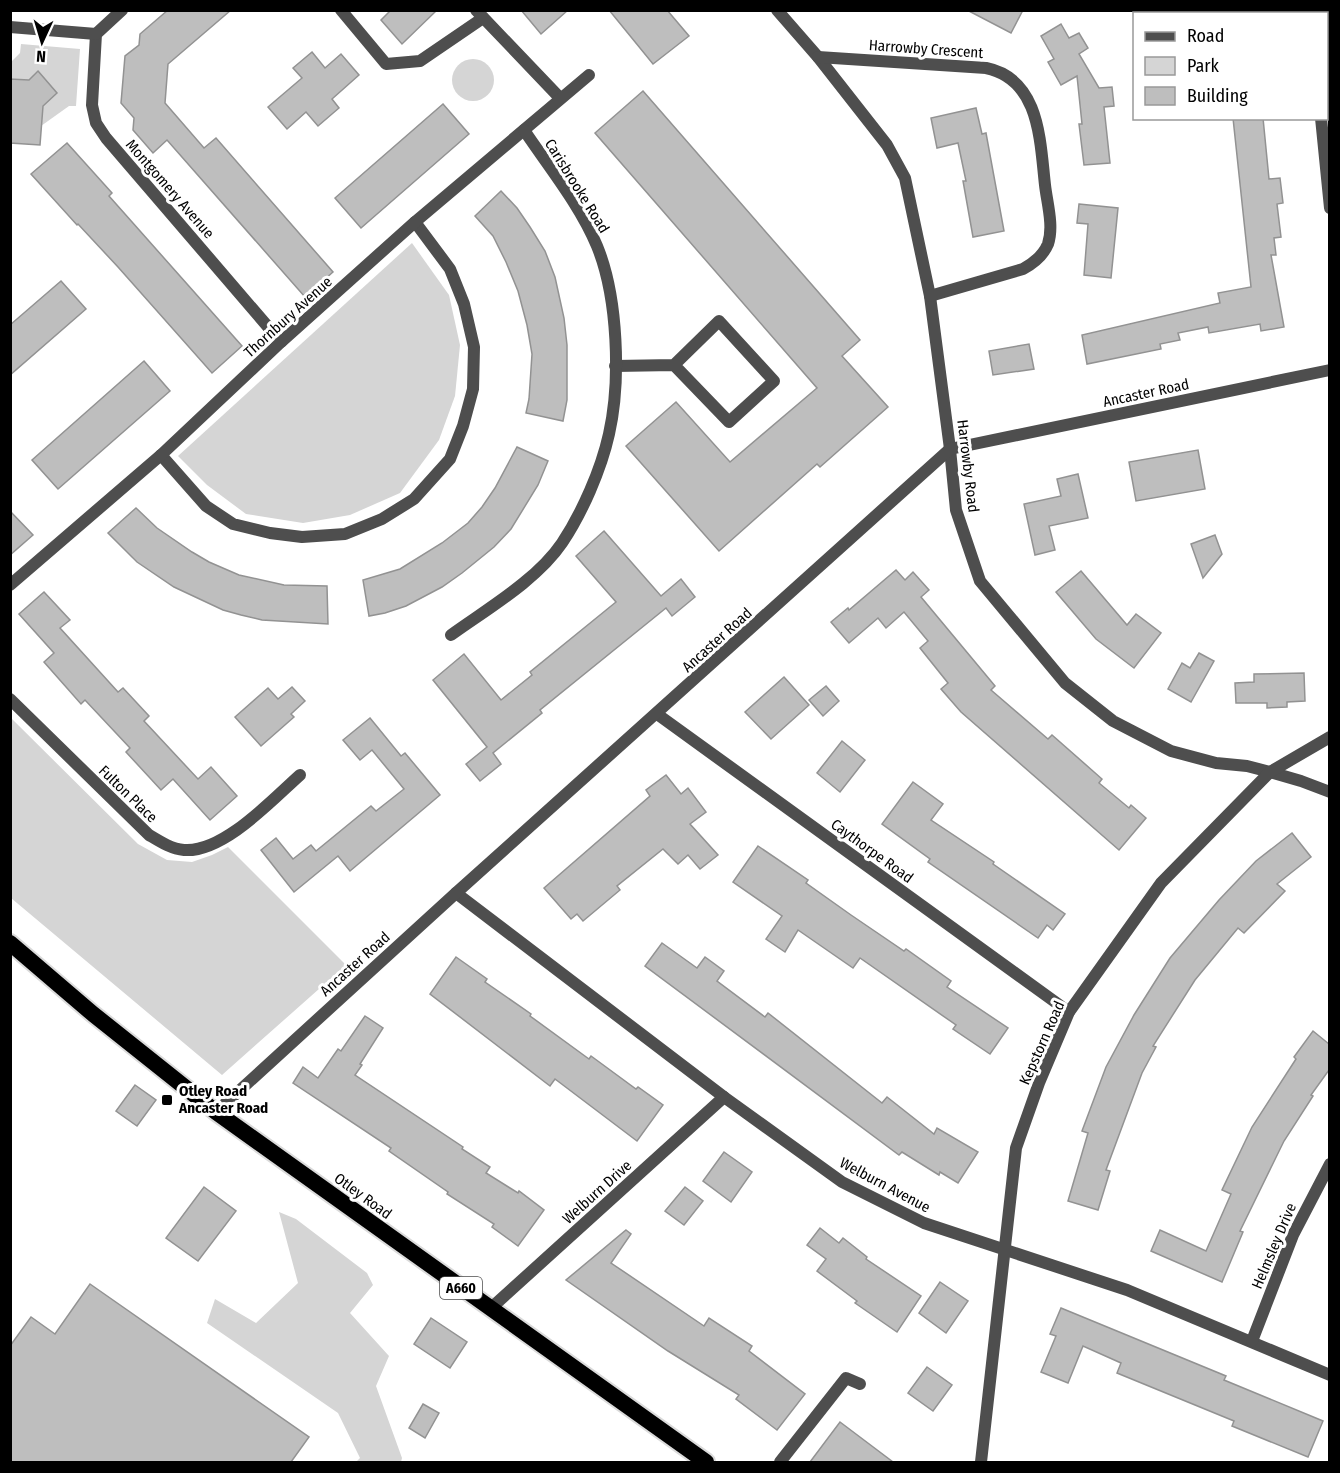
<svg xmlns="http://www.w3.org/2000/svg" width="1340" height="1473" viewBox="0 0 1340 1473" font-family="'Fira Sans Condensed',sans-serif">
<rect width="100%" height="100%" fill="#fff"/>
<g fill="#d5d5d5">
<polygon points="21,44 80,49 76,106 69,106 41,126 43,106 57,93 38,72 29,80 11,79 11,62 20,53"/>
<circle cx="473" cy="80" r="21"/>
<polygon points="412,243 449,295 460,345 455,396 439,440 400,493 350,515 303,523 246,514 207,485 178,456"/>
<polygon points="10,717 138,844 167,860 192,862 212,855 228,847 346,965 222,1075 11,898"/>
<polygon points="279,1212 296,1219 367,1273 373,1285 350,1313 389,1356 376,1386 402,1458 401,1462 356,1462 360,1458 338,1413 207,1323 215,1299 256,1323 298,1283"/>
</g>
<g fill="#bebebe" stroke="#929292" stroke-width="1.5">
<polygon points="168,10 231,10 168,64 165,103 204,148 216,138 333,272 305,297 167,140 153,153 133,130 134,118 121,103 125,56 139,45 140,34"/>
<polygon points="391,10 437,10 402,44 381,20"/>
<polygon points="521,10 568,10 541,34"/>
<polygon points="609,10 667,10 689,36 653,64"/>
<polygon points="967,10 1023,10 1011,33"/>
<polygon points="1061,24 1069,38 1079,33 1088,48 1079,54 1099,88 1112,87 1114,106 1104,107 1110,163 1084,165 1079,124 1082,124 1077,76 1061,85 1048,62 1054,59 1041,36"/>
<polygon points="312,52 325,68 341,54 359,75 332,99 339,108 318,126 306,112 287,129 268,107 302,78 293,68"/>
<polygon points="38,71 57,93 43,106 40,145 10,143 10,79 29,80"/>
<polygon points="643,91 860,340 842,356 888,407 820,467 817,464 719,551 626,446 676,402 730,462 817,388 595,133"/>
<polygon points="443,104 469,134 361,228 335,198"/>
<polygon points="976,108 982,134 986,133 1004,231 973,237 963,181 966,181 958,143 937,148 931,118"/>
<polygon points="1233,118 1263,118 1269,179 1280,178 1283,203 1277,204 1281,237 1274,238 1276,255 1271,255 1284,327 1261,331 1260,324 1209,333 1208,327 1178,333 1180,340 1160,344 1161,349 1087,364 1082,335 1220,303 1218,293 1251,287"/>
<polygon points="67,143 112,193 109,196 242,346 212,373 118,267 78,224 77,225 31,174"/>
<polygon points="501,191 517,208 530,227 545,251 555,277 564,318 567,345 567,400 563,421 526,413 529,399 532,354 527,325 518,291 506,262 493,236 475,216"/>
<polygon points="1079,204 1118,208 1111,278 1084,275 1088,224 1077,223"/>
<polygon points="61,281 86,309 10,375 10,325"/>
<polygon points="1029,344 1034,369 993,375 989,351"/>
<polygon points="144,361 170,391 58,489 32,460"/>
<polygon points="517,447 548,461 538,485 511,529 494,547 462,573 442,587 406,606 385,613 369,616 363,580 400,569 442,543 468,523 482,507 495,488"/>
<polygon points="1198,450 1205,489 1136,501 1129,462"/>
<polygon points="1078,474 1088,518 1049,526 1055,550 1035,555 1024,504 1061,496 1057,479"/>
<polygon points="136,508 157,528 192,552 209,562 239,575 284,585 327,586 328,624 262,620 241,615 223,610 174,587 137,562 108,533"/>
<polygon points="10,511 33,535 10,555"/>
<polygon points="604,531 661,596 681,579 695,597 672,616 666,608 540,710 542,713 493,753 501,764 480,781 466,764 487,747 433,680 464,654 501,700 532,675 530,672 616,602 576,556"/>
<polygon points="1215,535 1222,554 1203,578 1191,544"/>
<polygon points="896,570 905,580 913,572 929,590 921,597 995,686 991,690 1048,739 1052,735 1102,779 1099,783 1129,808 1131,805 1146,818 1119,850 961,712 941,689 948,683 920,648 928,641 904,612 886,628 878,618 849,643 831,622 848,608 849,610"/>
<polygon points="1081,571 1127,625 1136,614 1161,633 1134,668 1096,639 1056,592"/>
<polygon points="44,592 70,620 60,628 118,692 123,688 149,716 144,721 198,779 211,767 237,796 210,820 173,779 161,790 126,752 130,748 85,700 81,704 44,662 54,653 19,614"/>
<polygon points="1199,653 1214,661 1191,702 1168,689 1182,663 1190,668"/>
<polygon points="1304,673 1305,701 1287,702 1287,707 1267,708 1267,703 1236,703 1235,683 1254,682 1254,674"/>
<polygon points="784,677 809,705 771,739 745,712"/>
<polygon points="826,686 839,701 823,716 809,700"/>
<polygon points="292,687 305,701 291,714 294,717 261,746 235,717 268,688 278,699"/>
<polygon points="370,718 401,756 405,753 440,795 350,871 338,856 294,892 261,850 276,838 293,859 311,845 316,851 371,806 376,811 404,789 372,750 360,760 343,740"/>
<polygon points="842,741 865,760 840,792 817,773"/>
<polygon points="666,775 681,794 688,788 706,812 690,824 718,855 700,869 688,855 678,864 663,849 617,886 620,890 583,921 577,914 571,919 544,888 650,796 646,790"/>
<polygon points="913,782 943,804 931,820 994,862 993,864 1065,914 1053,930 1047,925 1038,938 928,862 930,859 882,824"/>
<polygon points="1292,833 1311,857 1277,884 1285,891 1244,933 1238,928 1195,980 1153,1046 1156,1047 1142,1073 1106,1170 1110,1171 1098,1210 1068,1201 1088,1133 1082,1131 1106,1067 1134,1015 1170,958 1219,900 1256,861"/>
<polygon points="758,846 808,880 806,883 851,915 904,951 906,949 951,981 947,987 1008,1028 990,1054 953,1029 956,1025 860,958 853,968 798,930 785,952 766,939 782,916 733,882"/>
<polygon points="662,943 697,968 705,957 724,971 717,981 765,1017 768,1013 882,1103 887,1097 934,1134 937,1128 978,1152 958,1183 940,1172 939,1175 902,1152 899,1155 645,966"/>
<polygon points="456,957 487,979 485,982 531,1014 530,1016 589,1059 591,1056 636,1089 638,1087 663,1105 637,1141 555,1079 550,1086 430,994"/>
<polygon points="365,1016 383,1028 360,1064 362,1065 355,1075 463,1147 462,1149 490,1167 486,1173 518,1193 519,1191 544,1210 518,1246 492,1227 494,1224 447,1194 448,1192 389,1151 391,1148 293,1083 303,1067 318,1078 338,1049 341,1051"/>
<polygon points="1313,1031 1329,1044 1329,1070 1311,1095 1313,1096 1284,1141 1240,1231 1243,1232 1222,1282 1151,1251 1160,1230 1206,1251 1231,1194 1222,1190 1252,1127 1296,1059 1294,1057"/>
<polygon points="135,1085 156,1100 137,1126 116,1111"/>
<polygon points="724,1152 752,1172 731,1202 703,1181"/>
<polygon points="204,1187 236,1211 198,1261 166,1238"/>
<polygon points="685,1187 703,1201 684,1225 665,1211"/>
<polygon points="820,1228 839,1243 843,1238 867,1257 866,1259 921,1296 897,1332 855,1303 857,1301 817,1271 826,1259 807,1245"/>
<polygon points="626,1230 631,1234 611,1263 704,1326 709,1318 752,1346 749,1351 805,1394 777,1430 736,1399 739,1395 668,1351 566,1280"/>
<polygon points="940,1282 968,1301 946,1333 919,1313"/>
<polygon points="90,1284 309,1437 291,1462 10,1462 10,1346 31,1317 55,1334"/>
<polygon points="1061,1308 1226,1376 1224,1380 1323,1421 1308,1457 1232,1426 1234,1421 1117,1373 1121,1363 1083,1346 1068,1383 1041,1372 1056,1336 1050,1334"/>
<polygon points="431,1318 467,1342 450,1368 414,1344"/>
<polygon points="927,1367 952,1385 933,1411 908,1393"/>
<polygon points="423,1404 439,1413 425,1438 409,1428"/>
<polygon points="840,1422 893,1462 810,1462"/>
</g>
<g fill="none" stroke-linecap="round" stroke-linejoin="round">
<g stroke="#dbdbdb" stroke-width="20">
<polyline id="trunk" points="10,943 93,1014 216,1112 706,1462"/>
</g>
<g stroke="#4e4e4e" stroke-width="12">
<polyline points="122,10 96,34 92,105 96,123 106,138 281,342"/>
<polyline points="341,10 386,64 420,61 483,18"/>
<polyline points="476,10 560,98"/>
<polyline points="777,10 818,57 887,145 905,178 930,296 950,449 956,510 980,581 1065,683 1113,721 1171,751 1216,763 1247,766 1270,772 1301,781 1330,792"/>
<polyline points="10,27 96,34"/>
<path d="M 818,57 L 986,68 C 1040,79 1040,141 1045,185 C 1047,203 1054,226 1048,244 C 1043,256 1034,263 1023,269 L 930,296"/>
<polyline points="1321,118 1330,208"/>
<polyline points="615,366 674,365 719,321 774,381 729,422 674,365"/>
<polyline points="161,455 206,506 233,524 270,533 302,537 345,534 382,519 414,499 450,459 463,426 473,389 474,347 464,304 450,269 415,222"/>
<polyline points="10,585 161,455 281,342 415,222 589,75"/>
<path d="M 451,635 C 487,609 537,580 562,543 C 582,513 601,470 609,434 C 621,381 618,297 597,246 C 580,205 548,166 524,130"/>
<path d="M 10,699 L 149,835 C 159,841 171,849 184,850 C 223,853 272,800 300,775"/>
<polyline points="657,714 1069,1012"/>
<polyline points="456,893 724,1097 842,1182 924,1223 1127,1290 1330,1375"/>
<polyline points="216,1112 456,893 950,449 1330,370"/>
<polyline points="490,1309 724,1097"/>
<polyline points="1252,1341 1293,1235 1330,1164"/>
<polyline points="780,1462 846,1378 860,1384"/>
<polyline points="981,1462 1016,1148 1039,1083 1069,1012 1161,883 1270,772 1330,737"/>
</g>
<use href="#trunk" stroke="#000" stroke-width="16"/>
</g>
<rect fill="#000" stroke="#fff" stroke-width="2" x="161" y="1094" width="12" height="12" rx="3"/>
<g text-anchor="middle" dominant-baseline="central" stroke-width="6" stroke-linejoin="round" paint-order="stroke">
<rect fill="#fff" stroke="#4c4c4c" stroke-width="1.5" x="440" y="1277" width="42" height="22" rx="4.5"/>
<g font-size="14" font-weight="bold" fill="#000">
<text x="461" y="1288">A660</text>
</g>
<g font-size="15" fill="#000" stroke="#fff">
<text transform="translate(926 49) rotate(4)">Harrowby Crescent</text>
<text transform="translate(577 186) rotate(58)">Carisbrooke Road</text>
<text transform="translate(170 189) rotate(49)">Montgomery Avenue</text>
<text transform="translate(288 317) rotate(-42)">Thornbury Avenue</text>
<text transform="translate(1146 393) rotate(-12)">Ancaster Road</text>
<text transform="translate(968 466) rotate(83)">Harrowby Road</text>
<text transform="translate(717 640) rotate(-42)">Ancaster Road</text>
<text transform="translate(128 794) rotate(44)">Fulton Place</text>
<text transform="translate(872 851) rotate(36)">Caythorpe Road</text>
<text transform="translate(355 964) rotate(-42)">Ancaster Road</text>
<text transform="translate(1042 1043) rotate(-66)">Kepstorn Road</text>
<text transform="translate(885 1185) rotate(28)">Welburn Avenue</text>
<text transform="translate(597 1192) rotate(-42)">Welburn Drive</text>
<text transform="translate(363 1196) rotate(36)">Otley Road</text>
<text transform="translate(1274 1246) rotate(-67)">Helmsley Drive</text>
</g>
<g font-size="15" font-weight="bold" fill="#000" stroke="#fff" text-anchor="start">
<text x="179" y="1091">Otley Road<tspan x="179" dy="17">Ancaster Road</tspan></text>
</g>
</g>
<rect width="1340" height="1473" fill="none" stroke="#000000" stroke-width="24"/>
<rect x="1133" y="12" width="195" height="108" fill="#ffffff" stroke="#999999" stroke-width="1.5"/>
<rect x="1145" y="32" width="30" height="9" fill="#4e4e4e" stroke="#999999" stroke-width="1.5"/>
<text x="1187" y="42" font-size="18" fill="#000000">Road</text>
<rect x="1145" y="57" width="30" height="18" fill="#d5d5d5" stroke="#999999" stroke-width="1.5"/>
<text x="1187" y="72" font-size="18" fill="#000000">Park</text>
<rect x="1145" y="87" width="30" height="18" fill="#bebebe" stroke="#999999" stroke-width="1.5"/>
<text x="1187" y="102" font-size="18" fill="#000000">Building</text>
<g transform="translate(42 42) rotate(184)" stroke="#ffffff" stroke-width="4.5" paint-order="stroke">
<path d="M0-4.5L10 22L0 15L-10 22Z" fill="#000000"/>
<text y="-9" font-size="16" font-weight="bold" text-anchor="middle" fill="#000000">N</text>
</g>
</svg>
